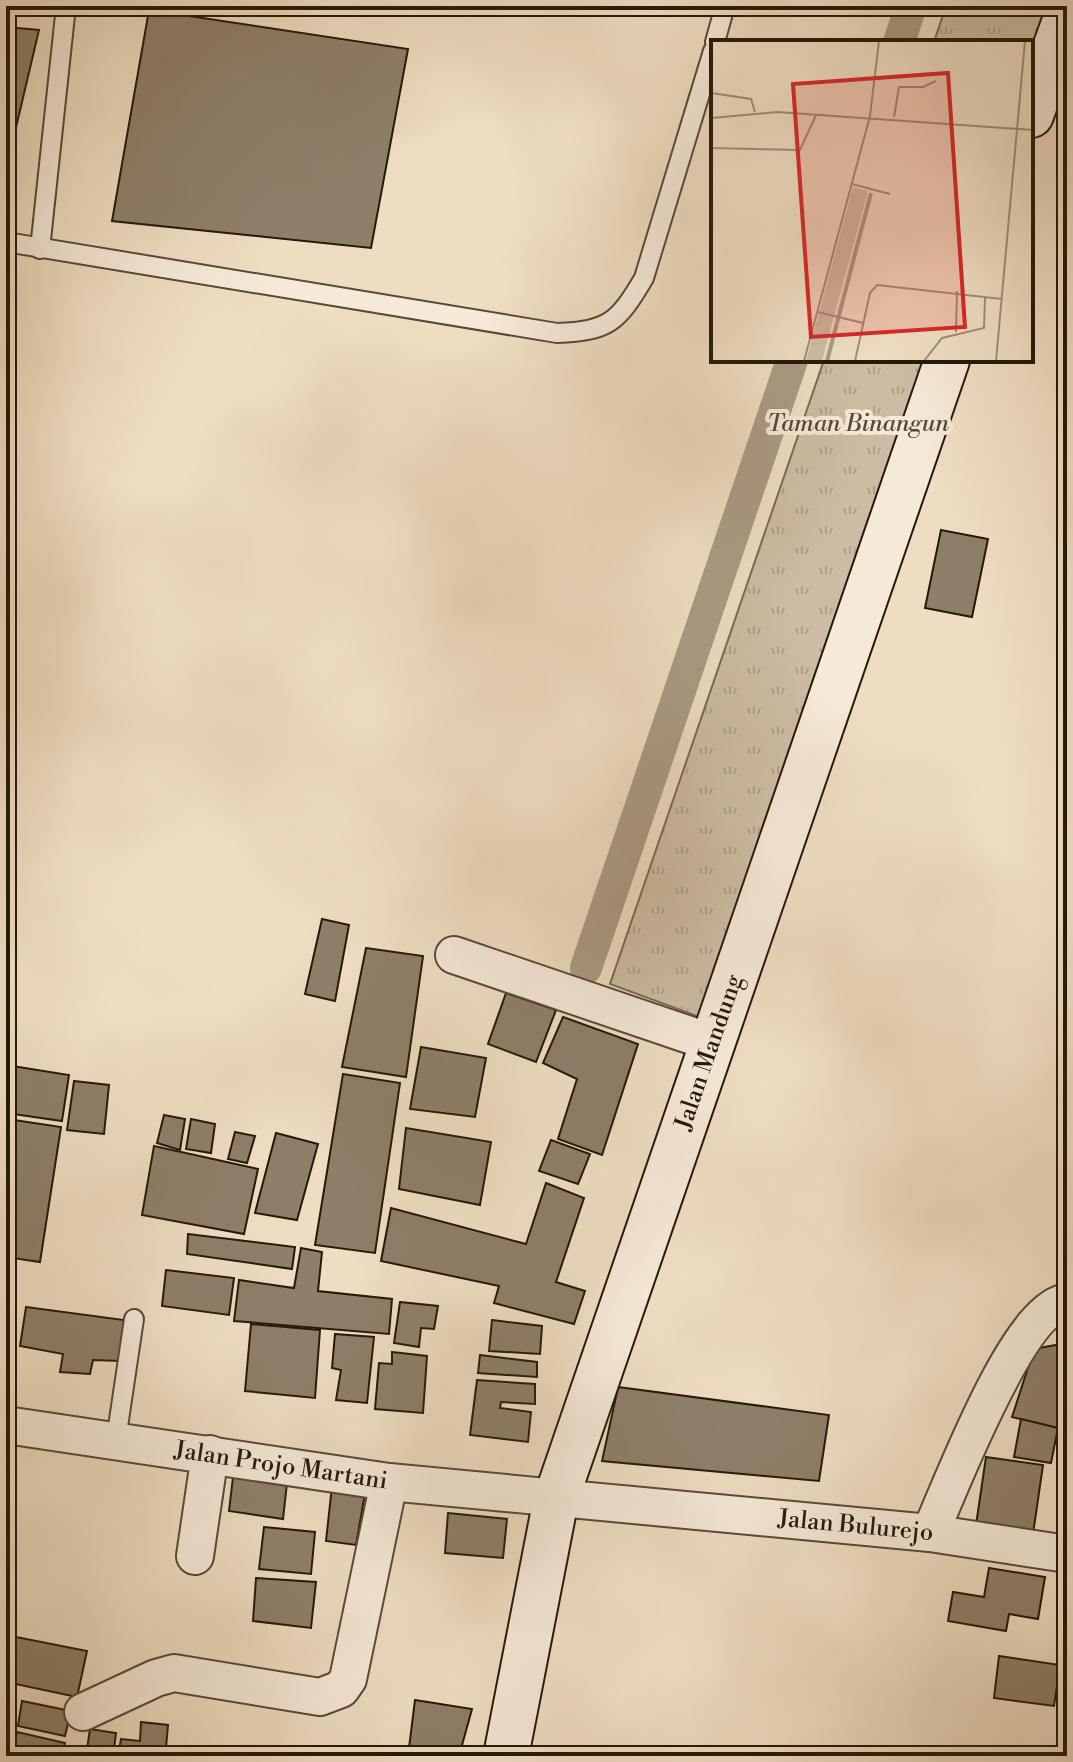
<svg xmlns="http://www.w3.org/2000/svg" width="1073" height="1762" viewBox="0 0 1073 1762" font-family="'Libre Bodoni',serif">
<defs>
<pattern id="grass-tufts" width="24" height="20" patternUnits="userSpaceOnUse" patternTransform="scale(2)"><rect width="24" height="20" fill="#cdbca3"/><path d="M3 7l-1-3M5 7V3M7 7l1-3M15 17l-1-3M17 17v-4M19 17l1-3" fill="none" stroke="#b0a18b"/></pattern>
</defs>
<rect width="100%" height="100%" fill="#efddc2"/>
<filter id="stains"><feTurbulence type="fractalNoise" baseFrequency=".0025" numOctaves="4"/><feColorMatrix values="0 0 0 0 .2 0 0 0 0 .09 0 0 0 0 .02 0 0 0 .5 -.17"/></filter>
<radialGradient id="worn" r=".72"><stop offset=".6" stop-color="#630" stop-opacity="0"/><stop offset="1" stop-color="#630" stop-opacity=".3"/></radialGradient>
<g fill="url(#grass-tufts)" stroke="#796a56" stroke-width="2">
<polygon points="946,6 1060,6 1031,90 1031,42 934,42"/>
<polygon points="824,360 936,360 705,1019 610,984"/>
</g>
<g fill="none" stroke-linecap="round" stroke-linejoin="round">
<g stroke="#aa9a83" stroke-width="32">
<polyline points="899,42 911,6"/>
<polyline points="586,968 792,360"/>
</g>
</g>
<g fill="#8e7f69" stroke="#251909" stroke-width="2">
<polygon points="149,10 408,49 371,248 112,221"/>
<polygon points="6,27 39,30 6,170"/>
<polygon points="941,530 988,539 972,617 925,608"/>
<polygon points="322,919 349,925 335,1001 305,994"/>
<polygon points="366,948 423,956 406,1077 342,1067"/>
<polygon points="506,993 556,1010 536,1062 488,1044"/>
<polygon points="563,1017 638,1044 602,1155 558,1139 577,1079 543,1063"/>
<polygon points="421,1047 486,1058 475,1117 410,1109"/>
<polygon points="6,1065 69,1075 62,1121 6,1113"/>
<polygon points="343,1074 400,1083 375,1253 315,1245"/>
<polygon points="74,1081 109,1085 104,1134 67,1130"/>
<polygon points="164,1115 185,1119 180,1150 157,1143"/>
<polygon points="191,1119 215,1124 211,1153 186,1149"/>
<polygon points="14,1120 61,1127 40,1262 6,1257 6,1173"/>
<polygon points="406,1128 491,1142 480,1205 399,1189"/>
<polygon points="235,1132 255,1136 247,1163 228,1159"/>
<polygon points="276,1133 318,1144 297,1220 255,1213"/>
<polygon points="551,1140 590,1154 578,1184 539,1171"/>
<polygon points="154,1146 258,1169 244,1234 142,1215"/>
<polygon points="546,1183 584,1198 556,1282 585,1291 574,1324 494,1303 499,1286 381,1261 391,1208 526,1244"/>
<polygon points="188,1234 295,1247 292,1269 187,1254"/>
<polygon points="301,1248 322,1252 318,1291 392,1299 389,1334 234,1321 239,1280 294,1288"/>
<polygon points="166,1270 234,1278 229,1315 162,1306"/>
<polygon points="400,1302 438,1306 434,1329 421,1328 419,1347 394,1343"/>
<polygon points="26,1307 124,1320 120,1361 93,1360 90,1374 60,1372 63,1354 20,1346"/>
<polygon points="492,1320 542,1326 540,1354 489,1351"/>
<polygon points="251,1324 320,1330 315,1398 245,1391"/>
<polygon points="335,1334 374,1337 367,1403 336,1400 341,1370 332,1368"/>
<polygon points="1067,1343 1067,1392 1058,1428 1012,1417 1034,1349"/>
<polygon points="392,1352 427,1356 423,1413 375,1409 379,1363 392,1364"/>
<polygon points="480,1355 537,1362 537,1377 478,1373"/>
<polygon points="477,1380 535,1384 535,1404 501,1402 500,1408 531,1412 528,1442 470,1435"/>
<polygon points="618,1387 829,1415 819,1481 602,1461"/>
<polygon points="1021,1419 1058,1428 1051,1463 1014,1457"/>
<polygon points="986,1457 1043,1465 1033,1534 976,1525"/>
<polygon points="233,1477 287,1483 283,1519 229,1511"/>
<polygon points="333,1477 367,1482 356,1545 326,1541"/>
<polygon points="448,1513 507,1519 503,1558 445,1553"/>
<polygon points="264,1527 315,1532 311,1574 259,1569"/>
<polygon points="989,1568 1045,1577 1038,1619 1009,1614 1006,1631 948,1621 953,1592 984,1597"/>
<polygon points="256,1578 316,1582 311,1628 253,1621"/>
<polygon points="6,1635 87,1651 77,1697 6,1682"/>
<polygon points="999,1656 1060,1665 1054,1706 994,1698"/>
<polygon points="1067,1673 1067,1719 1060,1719"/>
<polygon points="415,1700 472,1709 459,1756 408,1756"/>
<polygon points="22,1701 71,1711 65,1736 18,1726"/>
<polygon points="141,1722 168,1725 166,1748 182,1750 181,1756 118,1756 121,1739 140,1741"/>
<polygon points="90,1729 116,1733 113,1756 86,1756"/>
<polygon points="17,1732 65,1743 62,1756 12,1754"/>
</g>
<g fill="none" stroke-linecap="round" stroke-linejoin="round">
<g stroke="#584a37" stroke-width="22">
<g id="service">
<polyline points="715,42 725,6"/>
<path d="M 6,242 L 557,333 C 609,331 618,322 644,278 L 713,51"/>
<polyline points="40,249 66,6"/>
<polyline points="116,1440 134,1319"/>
</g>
</g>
<g stroke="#584a37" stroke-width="40">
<g id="minor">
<polyline points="454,955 713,1043"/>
<path id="s1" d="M 6,1425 L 389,1482 L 930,1533 L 1067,1554"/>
<path d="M 930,1533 C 951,1487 1017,1308 1067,1302"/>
<polyline points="195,1556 210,1454"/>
<polyline points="83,1712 156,1678 174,1673 320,1697 341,1689 348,1679 389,1482"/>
</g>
</g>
<g stroke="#251909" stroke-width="48">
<g id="secondary">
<polyline points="1031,115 1067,15"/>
<path id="s2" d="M 506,1756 L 556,1499 L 947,360"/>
</g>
</g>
<use href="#service" stroke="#f5e9d7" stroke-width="18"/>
<use href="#minor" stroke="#f5e9d7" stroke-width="36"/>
<use href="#secondary" stroke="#f5e9d7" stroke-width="44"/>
</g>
<g text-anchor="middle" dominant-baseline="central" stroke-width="8" stroke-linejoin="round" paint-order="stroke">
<g font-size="24" font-style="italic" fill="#574a37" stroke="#f5e9d7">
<text x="858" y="424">Taman Binangun</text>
</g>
<g font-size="24" fill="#251909" stroke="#f5e9d7">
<text stroke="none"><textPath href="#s2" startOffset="734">Jalan Mandung</textPath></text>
<text stroke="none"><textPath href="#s1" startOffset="278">Jalan Projo Martani</textPath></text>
<text stroke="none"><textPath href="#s1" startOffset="856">Jalan Bulurejo</textPath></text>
</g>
</g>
<g transform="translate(711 40)">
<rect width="322" height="322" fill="#efddc2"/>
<path d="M 142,147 L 157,151 L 111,321 L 95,321 Z" fill="#cdbca3"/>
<path fill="none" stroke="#aa9a83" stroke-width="4" d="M 116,321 L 160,153"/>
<path fill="none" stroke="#9e8f78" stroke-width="2" d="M 0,29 L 1,108M 0,53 L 40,59 L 44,72M 183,77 L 188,47 L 212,47 L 225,41M 1,78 L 66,72 L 322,90M 0,108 L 89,110 L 105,75M 141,144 L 179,154M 107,272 L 152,283M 245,292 L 246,251M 93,321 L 159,76 L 168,1M 144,321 L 159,253 L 166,245 L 291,259M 213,321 L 231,298 L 273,288 L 274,258M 285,321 L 314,1"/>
<path fill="#d62828" fill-opacity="0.15" stroke="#d62828" stroke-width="4" d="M 237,33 L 254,287 L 100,297 L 82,44 Z"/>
<rect width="322" height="322" fill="none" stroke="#251909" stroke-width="4"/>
</g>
<rect width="1073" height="1762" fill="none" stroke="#efddc2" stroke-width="32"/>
<rect x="8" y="8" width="1057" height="1746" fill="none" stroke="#251909" stroke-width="4"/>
<rect x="16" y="16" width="1041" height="1730" fill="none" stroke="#251909" stroke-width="2"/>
<rect width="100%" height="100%" filter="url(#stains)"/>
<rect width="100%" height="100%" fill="url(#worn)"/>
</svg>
